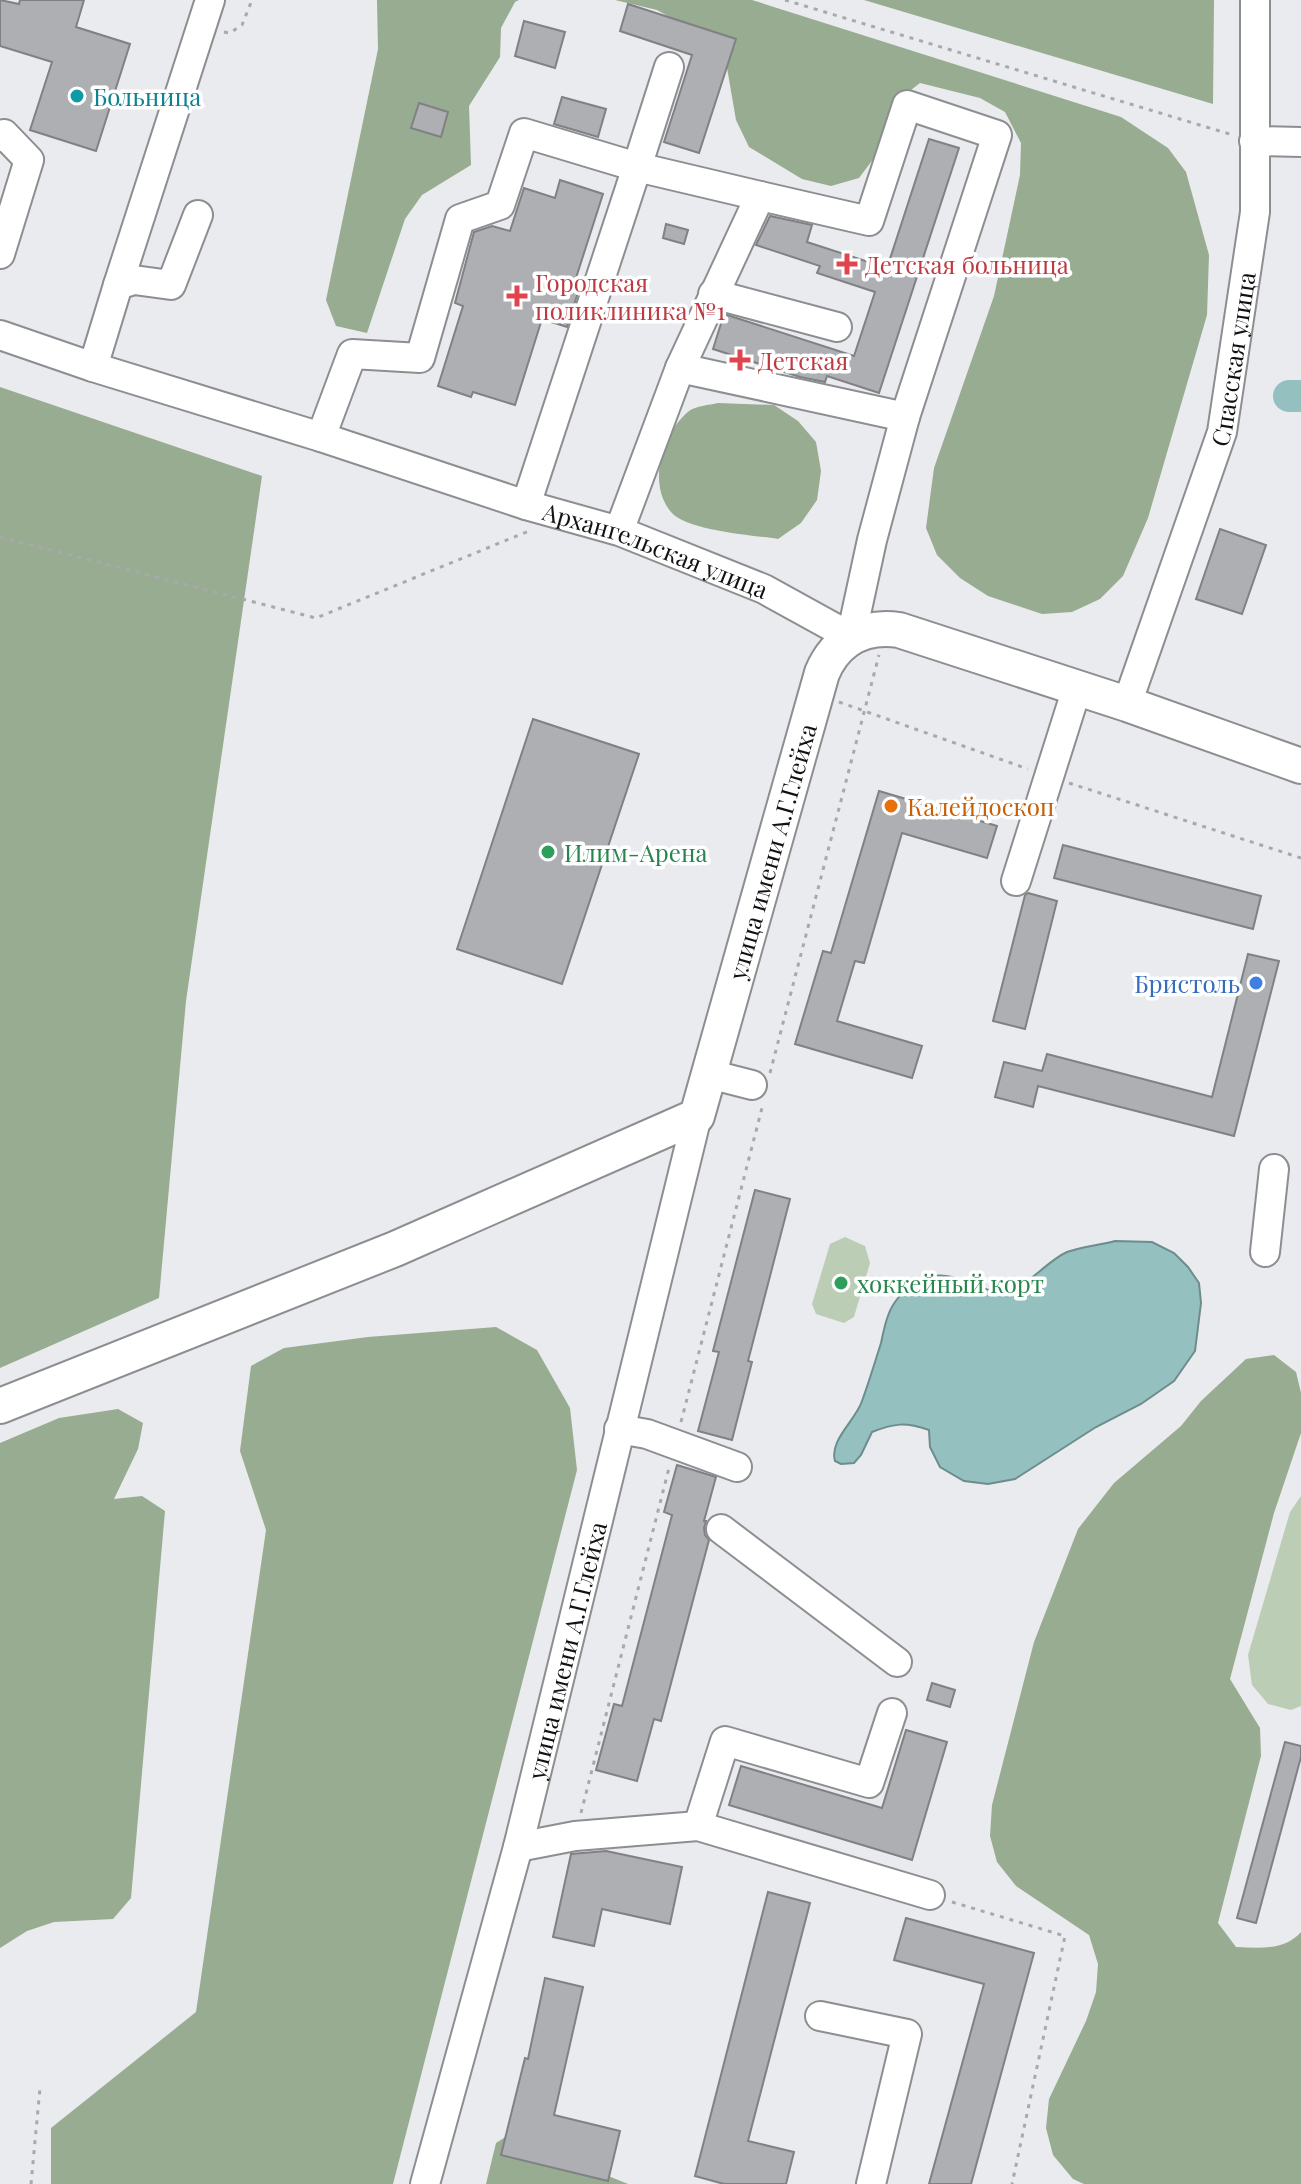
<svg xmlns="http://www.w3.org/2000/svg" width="1301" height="2184" viewBox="0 0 1301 2184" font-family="'Playfair Display',serif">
<rect width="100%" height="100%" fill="#eaebee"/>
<g fill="#bccdb6">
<polygon points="845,1237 865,1246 870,1263 854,1317 844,1323 816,1314 812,1304 830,1244"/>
<polygon points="1301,1496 1301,1706 1291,1710 1268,1704 1252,1685 1248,1655 1290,1512"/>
</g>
<g fill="#97ac91">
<polygon points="377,0 519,0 515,2 501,28 500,57 469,106 471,165 422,195 405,219 367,333 336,326 326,300 378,49"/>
<polygon points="615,0 752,0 1121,117 1168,148 1186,172 1209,255 1207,315 1148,518 1123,576 1100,599 1072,612 1042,614 988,596 960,578 937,555 926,528 934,468 994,296 1020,175 1021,143 1005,112 980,98 920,83 897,101 877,154 859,178 831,186 802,179 749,147 736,120 726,62 708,39 657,10"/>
<polygon points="864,0 1214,0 1213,104"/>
<polygon points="0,387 262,476 186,1001 159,1298 0,1368"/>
<path d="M 718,403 L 774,405 L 798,421 L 816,442 L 821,471 L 817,500 L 801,523 L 778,539 C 753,535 687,531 671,512 C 647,484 662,433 689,411 C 696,406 709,405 718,403 Z"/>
<polygon points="496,1327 537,1350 570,1408 577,1470 393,2184 51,2184 51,2128 196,2012 266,1530 240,1451 251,1366 284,1348 368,1337"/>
<path d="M 1274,1355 L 1296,1372 L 1301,1393 L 1301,1433 L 1274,1513 L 1230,1679 L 1260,1728 L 1261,1756 L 1218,1923 L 1236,1947 C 1259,1948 1284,1951 1301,1932 L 1301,2184 L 1084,2184 L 1073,2179 L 1053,2155 L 1046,2128 L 1049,2099 L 1086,2021 L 1096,1992 L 1098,1964 L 1089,1935 L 1016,1886 L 997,1862 L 990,1836 L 992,1805 L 1034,1642 L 1078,1529 L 1114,1483 L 1181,1426 L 1201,1401 L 1246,1359 Z"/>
<polygon points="118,1409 143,1423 138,1449 114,1499 142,1496 165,1511 131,1898 113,1919 54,1922 27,1931 0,1948 0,1443 59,1418"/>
<polygon points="510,2134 557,2155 628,2184 486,2184 496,2143"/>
</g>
<path fill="#95c0c0" stroke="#6d8c8c" stroke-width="2" d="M 1115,1241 L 1152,1242 L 1174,1253 L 1188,1267 L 1199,1283 L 1201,1303 L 1195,1351 L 1174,1381 L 1141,1404 L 1096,1427 L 1015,1479 L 988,1484 L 964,1481 L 940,1467 L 930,1447 L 929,1430 C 905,1422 895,1423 872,1432 L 861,1455 L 854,1463 L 841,1464 L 835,1461 C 829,1440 856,1420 862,1401 C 869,1382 875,1362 881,1343 C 884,1329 887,1313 895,1302 C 908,1283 929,1271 952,1277 C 971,1282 989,1296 1011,1289 C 1033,1282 1047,1261 1067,1252 C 1082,1247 1100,1245 1115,1241 Z"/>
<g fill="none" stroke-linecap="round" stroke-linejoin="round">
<polyline stroke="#95c0c0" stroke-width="32" points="1289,396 1301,396"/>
</g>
<g fill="#aeafb2" stroke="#808184" stroke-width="2">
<polygon points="0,0 19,4 20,0 84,0 76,27 130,44 96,151 30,130 52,62 0,46"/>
<polygon points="628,4 736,39 699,153 664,142 692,55 620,31"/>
<polygon points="524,21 565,32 555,68 515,56"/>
<polygon points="562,97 606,109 598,137 554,124"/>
<polygon points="419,103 448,112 441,137 411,128"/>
<polygon points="929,139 959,148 879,393 827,376 825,382 800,377 713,349 724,314 854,356 875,292 817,273 820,266 756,245 770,216 812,225 807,242 887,268"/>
<polygon points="560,180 603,194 575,281 581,283 567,327 542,319 515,405 473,392 471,397 438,386 463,306 455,303 474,232 492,226 510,231 524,188 555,198"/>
<polygon points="666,224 688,230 684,244 663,238"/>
<polygon points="1220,529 1266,545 1242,614 1196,599"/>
<polygon points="533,719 639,754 562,984 457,949"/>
<polygon points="879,791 997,826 987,858 902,833 864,963 855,961 837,1021 922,1046 912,1078 795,1044 823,951 831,953"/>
<polygon points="1063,845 1261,896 1253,929 1054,878"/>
<polygon points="1028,893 1057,901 1025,1029 993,1021 1025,895"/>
<polygon points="1248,954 1279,961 1234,1136 1038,1086 1033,1107 995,1097 1004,1062 1042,1071 1047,1054 1212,1097"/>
<polygon points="755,1190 790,1199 748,1361 752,1362 732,1440 698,1431 719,1352 713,1351"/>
<polygon points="677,1465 716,1477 704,1521 706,1521 704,1528 705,1535 709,1540 661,1721 654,1719 637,1781 596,1770 614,1704 622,1706 672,1515 664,1512"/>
<polygon points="932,1683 955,1690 950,1707 927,1700"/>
<polygon points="906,1730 947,1742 912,1860 729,1805 741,1766 882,1808"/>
<polygon points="1285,1742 1301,1746 1301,1757 1256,1923 1237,1918"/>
<polygon points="606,1851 682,1867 670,1924 602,1909 594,1946 553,1937 571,1854"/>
<polygon points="768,1892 810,1903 748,2141 794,2152 786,2184 724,2184 695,2176"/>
<polygon points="906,1918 1034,1953 971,2184 929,2184 984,1984 894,1960"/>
<polygon points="545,1978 583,1987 554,2115 620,2131 608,2181 501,2155 525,2058 528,2059"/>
</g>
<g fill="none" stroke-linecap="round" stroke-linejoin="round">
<g stroke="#8d8e91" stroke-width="32">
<g id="minor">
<polyline points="0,137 4,134 29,160 0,254"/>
<polyline points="1254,141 1301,142"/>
<polyline points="118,285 210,0"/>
<polyline points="713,294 837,327"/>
<path id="s1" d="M 0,335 L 93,367 L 321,437 L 526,505 L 619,531 L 764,589 L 851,637 L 872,540 L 905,417 L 997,135 L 907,105 L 869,221 L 760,196 L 680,368 L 619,531"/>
<polyline points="93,367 118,285 134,280 171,285 198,215"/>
<polyline points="680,368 905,417"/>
<polyline points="321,437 352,354 420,358 460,219 500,205 524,133 637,167 669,67"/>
<polyline points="526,505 637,167 760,196"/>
<path id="s2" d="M 1127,704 L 1222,432 L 1255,212 L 1255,0"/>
<polyline points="1016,881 1077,688"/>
<polyline points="709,1074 752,1085"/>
<polyline points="1265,1252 1274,1169"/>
<polyline points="619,1429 647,1434 737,1467"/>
<polyline points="721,1529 897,1662"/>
<polyline points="698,1826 725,1741 869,1783 892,1713"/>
<polyline points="518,1847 575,1836 698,1826 930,1895"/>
<polyline points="820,2016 907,2034 871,2184"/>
<path id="s3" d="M 425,2184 L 518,1847 L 697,1116"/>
</g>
</g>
<g stroke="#8d8e91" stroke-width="38">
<g id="major">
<path id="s4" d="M 0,1406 L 395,1249 L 697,1116 L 822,673 C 836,640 864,625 899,630 L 1127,704 L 1301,766"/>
</g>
</g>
<g stroke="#a8a9ac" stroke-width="3" stroke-dasharray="4 6" stroke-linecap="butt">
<polyline points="785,0 1233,135"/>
<polyline points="224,32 230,33 242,25 252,0"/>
<polyline points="0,537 316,618 529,531"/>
<polyline points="839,702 1028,769"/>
<polyline points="1069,783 1301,858"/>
<polyline points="770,1073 879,655"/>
<polyline points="681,1422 763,1104"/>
<polyline points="581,1813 669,1468"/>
<polyline points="952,1902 1065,1936 1012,2184"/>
<polyline points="31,2184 40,2088"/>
</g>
<use href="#minor" stroke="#fff" stroke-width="28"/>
<use href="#major" stroke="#fff" stroke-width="34"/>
</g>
<circle fill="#0f9aa8" stroke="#fff" stroke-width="3" cx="77" cy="96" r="8"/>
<g fill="#e0444e" stroke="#fff" stroke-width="3">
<path d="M843 252h8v8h8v8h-8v8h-8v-8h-8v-8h8z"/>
<path d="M513 284h8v8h8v8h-8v8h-8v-8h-8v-8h8z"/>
<path d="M736 348h8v8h8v8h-8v8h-8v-8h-8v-8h8z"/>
</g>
<circle fill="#e8710a" stroke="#fff" stroke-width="3" cx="891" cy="806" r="8"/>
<g fill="#2e9e5b" stroke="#fff" stroke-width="3">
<circle cx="548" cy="852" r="8"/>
<circle cx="841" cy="1283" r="8"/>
</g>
<circle fill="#3f7fe0" stroke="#fff" stroke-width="3" cx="1256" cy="983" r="8"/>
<g text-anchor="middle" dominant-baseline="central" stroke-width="7" stroke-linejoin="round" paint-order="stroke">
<g font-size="24" fill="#0d838f" stroke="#fff" text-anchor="start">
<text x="93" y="96">Больница</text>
</g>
<g font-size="24" fill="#be3a42" stroke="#fff" text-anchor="start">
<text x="865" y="264">Детская больница</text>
<text x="535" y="282">Городская<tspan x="535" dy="28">поликлиника №1</tspan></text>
<text x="758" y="360">Детская</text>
</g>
<g font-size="24" fill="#111113" stroke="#fff">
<text stroke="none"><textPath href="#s2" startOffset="362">Спасская улица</textPath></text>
<text stroke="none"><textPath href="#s1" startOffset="690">Архангельская улица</textPath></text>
<text stroke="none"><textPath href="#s4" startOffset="1030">улица имени А.Г.Глейха</textPath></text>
<text stroke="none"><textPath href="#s3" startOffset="552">улица имени А.Г.Глейха</textPath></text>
</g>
<g font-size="24" fill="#c56008" stroke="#fff" text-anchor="start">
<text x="907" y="806">Калейдоскоп</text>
</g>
<g font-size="24" fill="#27864d" stroke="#fff" text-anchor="start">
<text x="564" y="852">Илим-Арена</text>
<text x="857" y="1283">хоккейный корт</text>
</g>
<g font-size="24" fill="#366cbe" stroke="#fff" text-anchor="end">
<text x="1240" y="983">Бристоль</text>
</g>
</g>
</svg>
